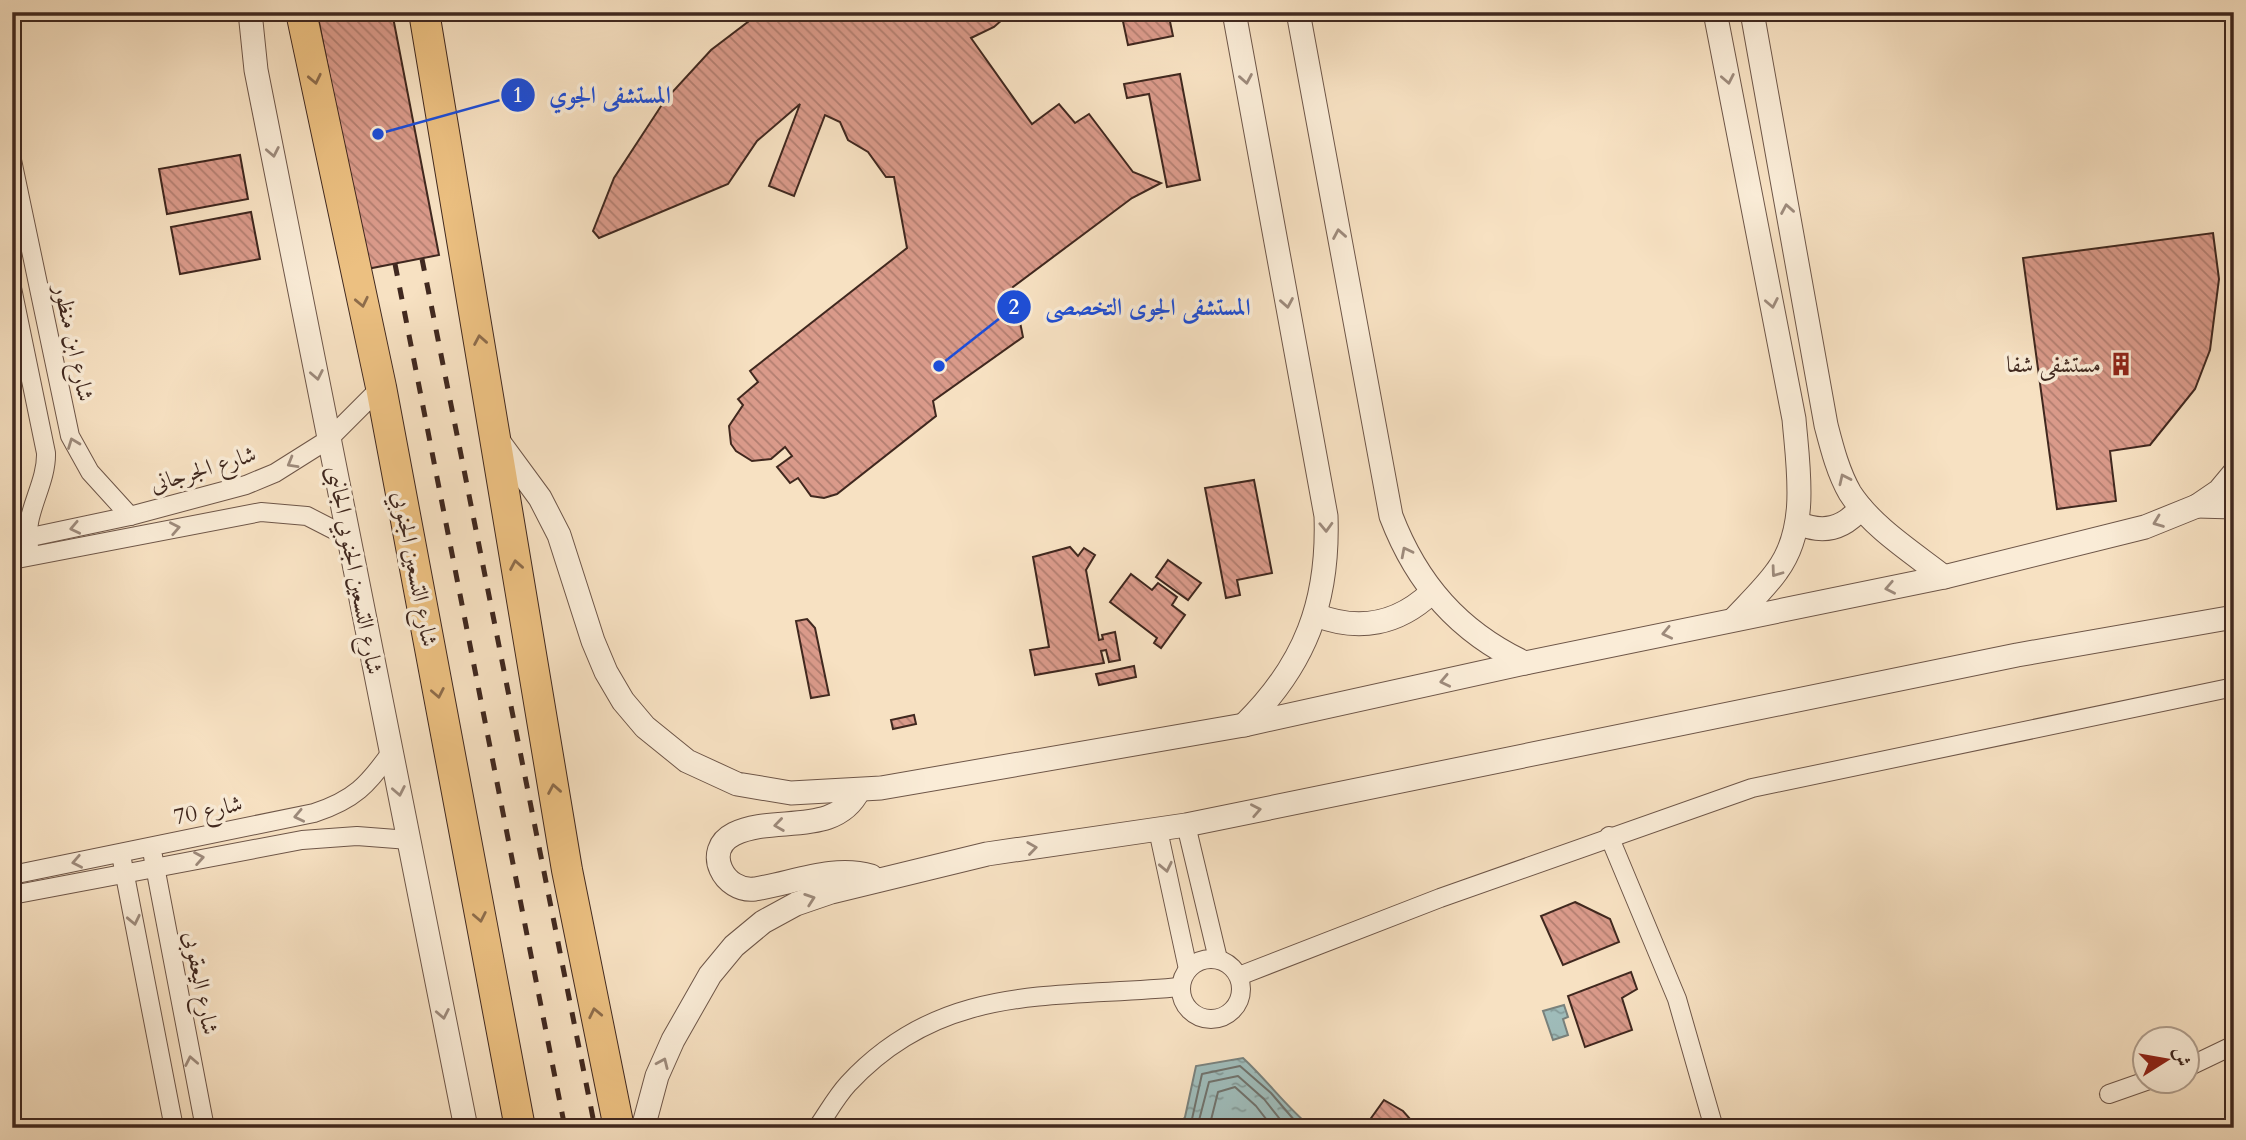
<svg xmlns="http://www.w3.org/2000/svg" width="2246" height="1140" viewBox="0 0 2246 1140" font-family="Cardo,Amiri,serif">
<defs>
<pattern id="water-ripples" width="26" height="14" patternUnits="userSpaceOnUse" patternTransform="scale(1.75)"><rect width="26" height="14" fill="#9fbcba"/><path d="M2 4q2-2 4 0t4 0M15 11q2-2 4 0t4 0" fill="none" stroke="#839997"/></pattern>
<pattern id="building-back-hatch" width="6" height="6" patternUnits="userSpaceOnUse" patternTransform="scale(1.75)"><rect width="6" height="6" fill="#da9a8a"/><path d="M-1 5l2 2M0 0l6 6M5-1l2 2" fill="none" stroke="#b27e70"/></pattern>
</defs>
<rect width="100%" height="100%" fill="#f7e1c2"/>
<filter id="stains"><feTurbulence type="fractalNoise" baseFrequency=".00286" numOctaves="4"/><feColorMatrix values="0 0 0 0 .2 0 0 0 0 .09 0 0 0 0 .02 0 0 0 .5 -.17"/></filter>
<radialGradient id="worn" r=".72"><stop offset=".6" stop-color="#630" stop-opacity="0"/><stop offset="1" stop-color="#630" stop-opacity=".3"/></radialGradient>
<g fill="url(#water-ripples)" stroke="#79817c" stroke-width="2">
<polygon points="1564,1005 1568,1017 1563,1019 1568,1035 1553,1040 1543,1011"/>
<path d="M 1243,1058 C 1268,1081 1287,1108 1312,1128 L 1178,1128 L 1185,1117 L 1196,1066 Z"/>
</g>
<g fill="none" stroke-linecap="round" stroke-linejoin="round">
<g stroke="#70726c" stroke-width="2">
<polyline points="1187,1128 1192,1119 1202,1074 1240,1066 1271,1093 1301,1128"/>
<polyline points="1197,1128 1209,1082 1238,1076 1264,1099 1287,1128"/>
<polyline points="1209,1128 1218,1092 1235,1087 1256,1106 1273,1128"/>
</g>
</g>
<g fill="url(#building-back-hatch)" stroke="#40281f" stroke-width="2">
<polygon points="317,12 392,12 439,255 367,269"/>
<polygon points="761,12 1011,12 994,27 971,38 1032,124 1059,104 1075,123 1089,114 1133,172 1161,183 1132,198 1013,287 1023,337 933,401 936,416 837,494 824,498 811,496 798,478 790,483 777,467 792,456 785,447 771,459 752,461 736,451 731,444 729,426 743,405 738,399 758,382 750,371 907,248 894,177 886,177 868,152 848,140 840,122 825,115 794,196 769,186 800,104 757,141 728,184 599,238 593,231 614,178 665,100 711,50"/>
<polygon points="1121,12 1168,12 1173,36 1128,45"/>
<polygon points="1180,74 1200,180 1167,187 1149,94 1127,98 1124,84"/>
<polygon points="240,155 248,199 167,214 159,169"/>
<polygon points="251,212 260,259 180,274 171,227"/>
<polygon points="2213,233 2219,279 2210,350 2195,389 2150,445 2110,451 2116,501 2057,509 2023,258"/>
<polygon points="1254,480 1272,573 1237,580 1240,595 1226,598 1205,488"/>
<polygon points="1070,547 1078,556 1084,548 1095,555 1086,570 1099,640 1103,639 1102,635 1115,632 1120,660 1109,662 1106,650 1101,651 1104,663 1035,675 1030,650 1049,647 1033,557"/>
<polygon points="1168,560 1201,583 1188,600 1156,577"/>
<polygon points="1131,574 1152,590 1158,583 1177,597 1172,605 1185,615 1161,648 1154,643 1157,638 1110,602"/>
<polygon points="807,619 815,628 829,695 811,698 796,621"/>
<polygon points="1134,666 1136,677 1099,685 1096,674"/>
<polygon points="914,715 916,724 893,729 891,720"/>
<polygon points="1575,902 1610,919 1619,942 1563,965 1541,916"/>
<polygon points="1631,972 1637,989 1622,998 1632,1030 1585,1047 1568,996"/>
<polygon points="1384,1100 1403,1111 1418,1128 1364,1128"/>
</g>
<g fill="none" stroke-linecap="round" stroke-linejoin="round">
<g stroke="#6e5648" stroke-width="20">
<g id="minor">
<polyline points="12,160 70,436 90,472 130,516"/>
<path d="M 12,288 L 46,453 C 47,485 22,515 29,547"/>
<polyline points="12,541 130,516 246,485 275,473 329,439 381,387"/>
<polyline points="12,560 261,512 307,516 348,537"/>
<polyline points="1186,825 1218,959"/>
<polyline points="1158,830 1188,969"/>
<polyline points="1609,836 1677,999 1714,1128"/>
<polyline points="153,856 205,1128"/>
<polyline points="122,860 174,1128"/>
<path d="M 12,875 L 314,813 C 354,800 368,785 392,751"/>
<polyline points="12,895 302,840 357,836 409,840"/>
<circle cx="1211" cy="989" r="30"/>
<polyline points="1239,976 1440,898 1752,788 2234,687"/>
<polyline points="2186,1068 2234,1045"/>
<polyline points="2109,1094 2149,1080"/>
<path d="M 817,1128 C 827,1114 836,1097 848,1084 C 943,981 1056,999 1180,987"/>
</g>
</g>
<g stroke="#6e5648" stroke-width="25">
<g id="tertiary">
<polyline points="250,12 256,70 466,1128"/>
<path d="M 1234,12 L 1326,516 C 1329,602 1305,665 1244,725"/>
<path d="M 1298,12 L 1391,516 C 1417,584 1459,632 1525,663"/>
<path d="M 1715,12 L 1794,419 C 1798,468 1809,528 1777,571 C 1765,588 1748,604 1734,619"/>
<path d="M 1752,12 L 1826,425 C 1832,448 1838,472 1850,493 C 1872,527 1912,552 1944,577"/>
<polyline points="496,438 540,498 559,535 593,641 606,672 623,701 645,727 687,761 737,784 791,793 881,788 1244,725 1525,663 1944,577 2145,527 2197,506 2219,491 2234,473"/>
<polyline points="2197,506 2234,507"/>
<path d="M 1798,523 C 1823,534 1843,529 1861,508"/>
<path d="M 1316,615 C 1359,632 1398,624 1431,593"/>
<path d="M 859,790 C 835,838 774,814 734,834 C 702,850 724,893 755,889 C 793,883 833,865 871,876"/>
<polyline points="643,1128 657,1076 673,1040 710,975 734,946 763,922 796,904 831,892 987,854 1186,825 2017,655 2234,617"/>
</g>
</g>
<g stroke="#40281f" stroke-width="32">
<g id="trunk">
<polyline points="301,12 381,387 520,1128"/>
<polyline points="424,12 567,870 619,1128"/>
</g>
</g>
<use href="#minor" stroke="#faecd7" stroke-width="18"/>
<use href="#tertiary" stroke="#faecd7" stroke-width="23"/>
<use href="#trunk" stroke="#ecc081" stroke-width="30"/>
<g stroke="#40281f" stroke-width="5" stroke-dasharray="12 12" stroke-linecap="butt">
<polyline points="422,259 595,1128"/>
<polyline points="395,264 565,1128"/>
</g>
</g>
<defs><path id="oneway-chevron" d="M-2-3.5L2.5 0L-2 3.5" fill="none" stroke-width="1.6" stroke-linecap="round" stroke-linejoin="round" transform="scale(1.75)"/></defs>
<g stroke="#8d6c4b">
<use href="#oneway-chevron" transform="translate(315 79) rotate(78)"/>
<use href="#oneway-chevron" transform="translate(362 302) rotate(78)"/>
<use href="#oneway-chevron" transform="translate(480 340) rotate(-100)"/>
<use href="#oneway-chevron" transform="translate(516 565) rotate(-100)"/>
<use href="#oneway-chevron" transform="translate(438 693) rotate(79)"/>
<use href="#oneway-chevron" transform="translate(554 789) rotate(-100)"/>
<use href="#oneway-chevron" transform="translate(480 917) rotate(79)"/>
<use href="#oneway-chevron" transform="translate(595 1013) rotate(-102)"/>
</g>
<g stroke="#9d8a7b">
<use href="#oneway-chevron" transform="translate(1246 79) rotate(80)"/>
<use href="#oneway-chevron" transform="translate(1728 79) rotate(79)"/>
<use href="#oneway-chevron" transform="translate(273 152) rotate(79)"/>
<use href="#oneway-chevron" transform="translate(1787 209) rotate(-100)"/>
<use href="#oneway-chevron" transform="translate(1339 234) rotate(-100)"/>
<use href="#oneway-chevron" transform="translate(1287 303) rotate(80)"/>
<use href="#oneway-chevron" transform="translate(1772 303) rotate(79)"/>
<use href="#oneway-chevron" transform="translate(317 375) rotate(79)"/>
<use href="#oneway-chevron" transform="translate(73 443) rotate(-111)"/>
<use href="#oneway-chevron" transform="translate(292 463) rotate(150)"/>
<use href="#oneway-chevron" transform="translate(1844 479) rotate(-115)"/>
<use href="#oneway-chevron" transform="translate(2158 522) rotate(159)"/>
<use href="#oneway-chevron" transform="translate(1326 527) rotate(88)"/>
<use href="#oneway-chevron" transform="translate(75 528) rotate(168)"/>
<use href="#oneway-chevron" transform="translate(175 528) rotate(-11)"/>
<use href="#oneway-chevron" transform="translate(1406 552) rotate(-117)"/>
<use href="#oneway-chevron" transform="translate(1776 572) rotate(126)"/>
<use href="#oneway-chevron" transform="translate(1890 588) rotate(169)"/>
<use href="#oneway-chevron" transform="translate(1667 633) rotate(168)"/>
<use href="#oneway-chevron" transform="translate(1445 681) rotate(168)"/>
<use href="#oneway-chevron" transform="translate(399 791) rotate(79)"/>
<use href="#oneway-chevron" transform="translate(1256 810) rotate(-11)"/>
<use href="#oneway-chevron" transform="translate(299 816) rotate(168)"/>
<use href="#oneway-chevron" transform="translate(779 825) rotate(172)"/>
<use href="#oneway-chevron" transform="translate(1032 848) rotate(-8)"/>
<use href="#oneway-chevron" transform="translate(199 858) rotate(-10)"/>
<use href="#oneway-chevron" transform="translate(77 862) rotate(169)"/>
<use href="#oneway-chevron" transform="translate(1166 867) rotate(78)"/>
<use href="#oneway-chevron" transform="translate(810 899) rotate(-19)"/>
<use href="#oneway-chevron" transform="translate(134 920) rotate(78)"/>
<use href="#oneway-chevron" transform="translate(443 1014) rotate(79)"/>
<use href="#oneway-chevron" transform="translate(191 1061) rotate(-101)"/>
<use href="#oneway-chevron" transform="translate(663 1063) rotate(-66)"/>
</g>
<defs>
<g id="building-bare" transform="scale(1.89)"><path d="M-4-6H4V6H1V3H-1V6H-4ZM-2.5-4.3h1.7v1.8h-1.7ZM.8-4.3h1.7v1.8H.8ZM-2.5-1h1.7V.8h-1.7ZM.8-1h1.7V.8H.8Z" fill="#8f2418" stroke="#faecd7" stroke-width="2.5" paint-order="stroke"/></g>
</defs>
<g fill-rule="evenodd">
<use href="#building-bare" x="2121" y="364"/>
</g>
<g text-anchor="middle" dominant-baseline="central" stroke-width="7" stroke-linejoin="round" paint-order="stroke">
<g font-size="23" fill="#40281f" stroke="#faecd7">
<text transform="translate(74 343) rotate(78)">شارع ابن منظور</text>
<text transform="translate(203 469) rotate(-17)">شارع الجرجانى</text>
<text transform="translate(415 569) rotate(79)">شارع التسعين الجنوبي</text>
<text transform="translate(355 570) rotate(79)">شارع التسعين الجنوبي الجانبى</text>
<text transform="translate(208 810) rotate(-12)">شارع 70</text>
<text transform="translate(201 983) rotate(79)">شارع اليعقوبى</text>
</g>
<g font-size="23" fill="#40281f" stroke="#faecd7" text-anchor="end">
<text x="2101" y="364">مستشفى شفا</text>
</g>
</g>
<path fill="none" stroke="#1d4ed8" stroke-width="2.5" d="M378 134L518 95M939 366L1014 307"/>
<g fill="#1d4ed8" stroke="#faecd7" stroke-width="2.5">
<circle cx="378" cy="134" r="7"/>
<circle cx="939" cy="366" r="7"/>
<circle cx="518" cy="95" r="18"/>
<circle cx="1014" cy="307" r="18"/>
</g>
<g font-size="21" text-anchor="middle" font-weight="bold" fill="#fff">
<text x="518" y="102">1</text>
<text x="1014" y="314">2</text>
</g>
<g font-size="24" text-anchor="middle" font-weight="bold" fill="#1d4ed8" stroke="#faecd7" stroke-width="7" stroke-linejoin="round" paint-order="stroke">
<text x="610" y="103">المستشفى الجوي</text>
<text x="1148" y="315">المستشفى الجوى التخصصى</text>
</g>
<rect width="2246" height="1140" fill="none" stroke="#f7e1c2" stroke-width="42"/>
<rect x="14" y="14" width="2218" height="1112" fill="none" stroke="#40281f" stroke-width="3.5"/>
<rect x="21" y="21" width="2204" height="1098" fill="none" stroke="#40281f" stroke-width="2"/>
<g transform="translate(2166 1060) rotate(79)"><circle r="33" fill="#faecd7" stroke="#b09e8d" stroke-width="2"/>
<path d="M0-5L12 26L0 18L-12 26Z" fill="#8f2418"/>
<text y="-10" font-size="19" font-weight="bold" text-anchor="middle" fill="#40281f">ش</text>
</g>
<rect width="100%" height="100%" filter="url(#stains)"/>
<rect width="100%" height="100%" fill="url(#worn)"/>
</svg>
